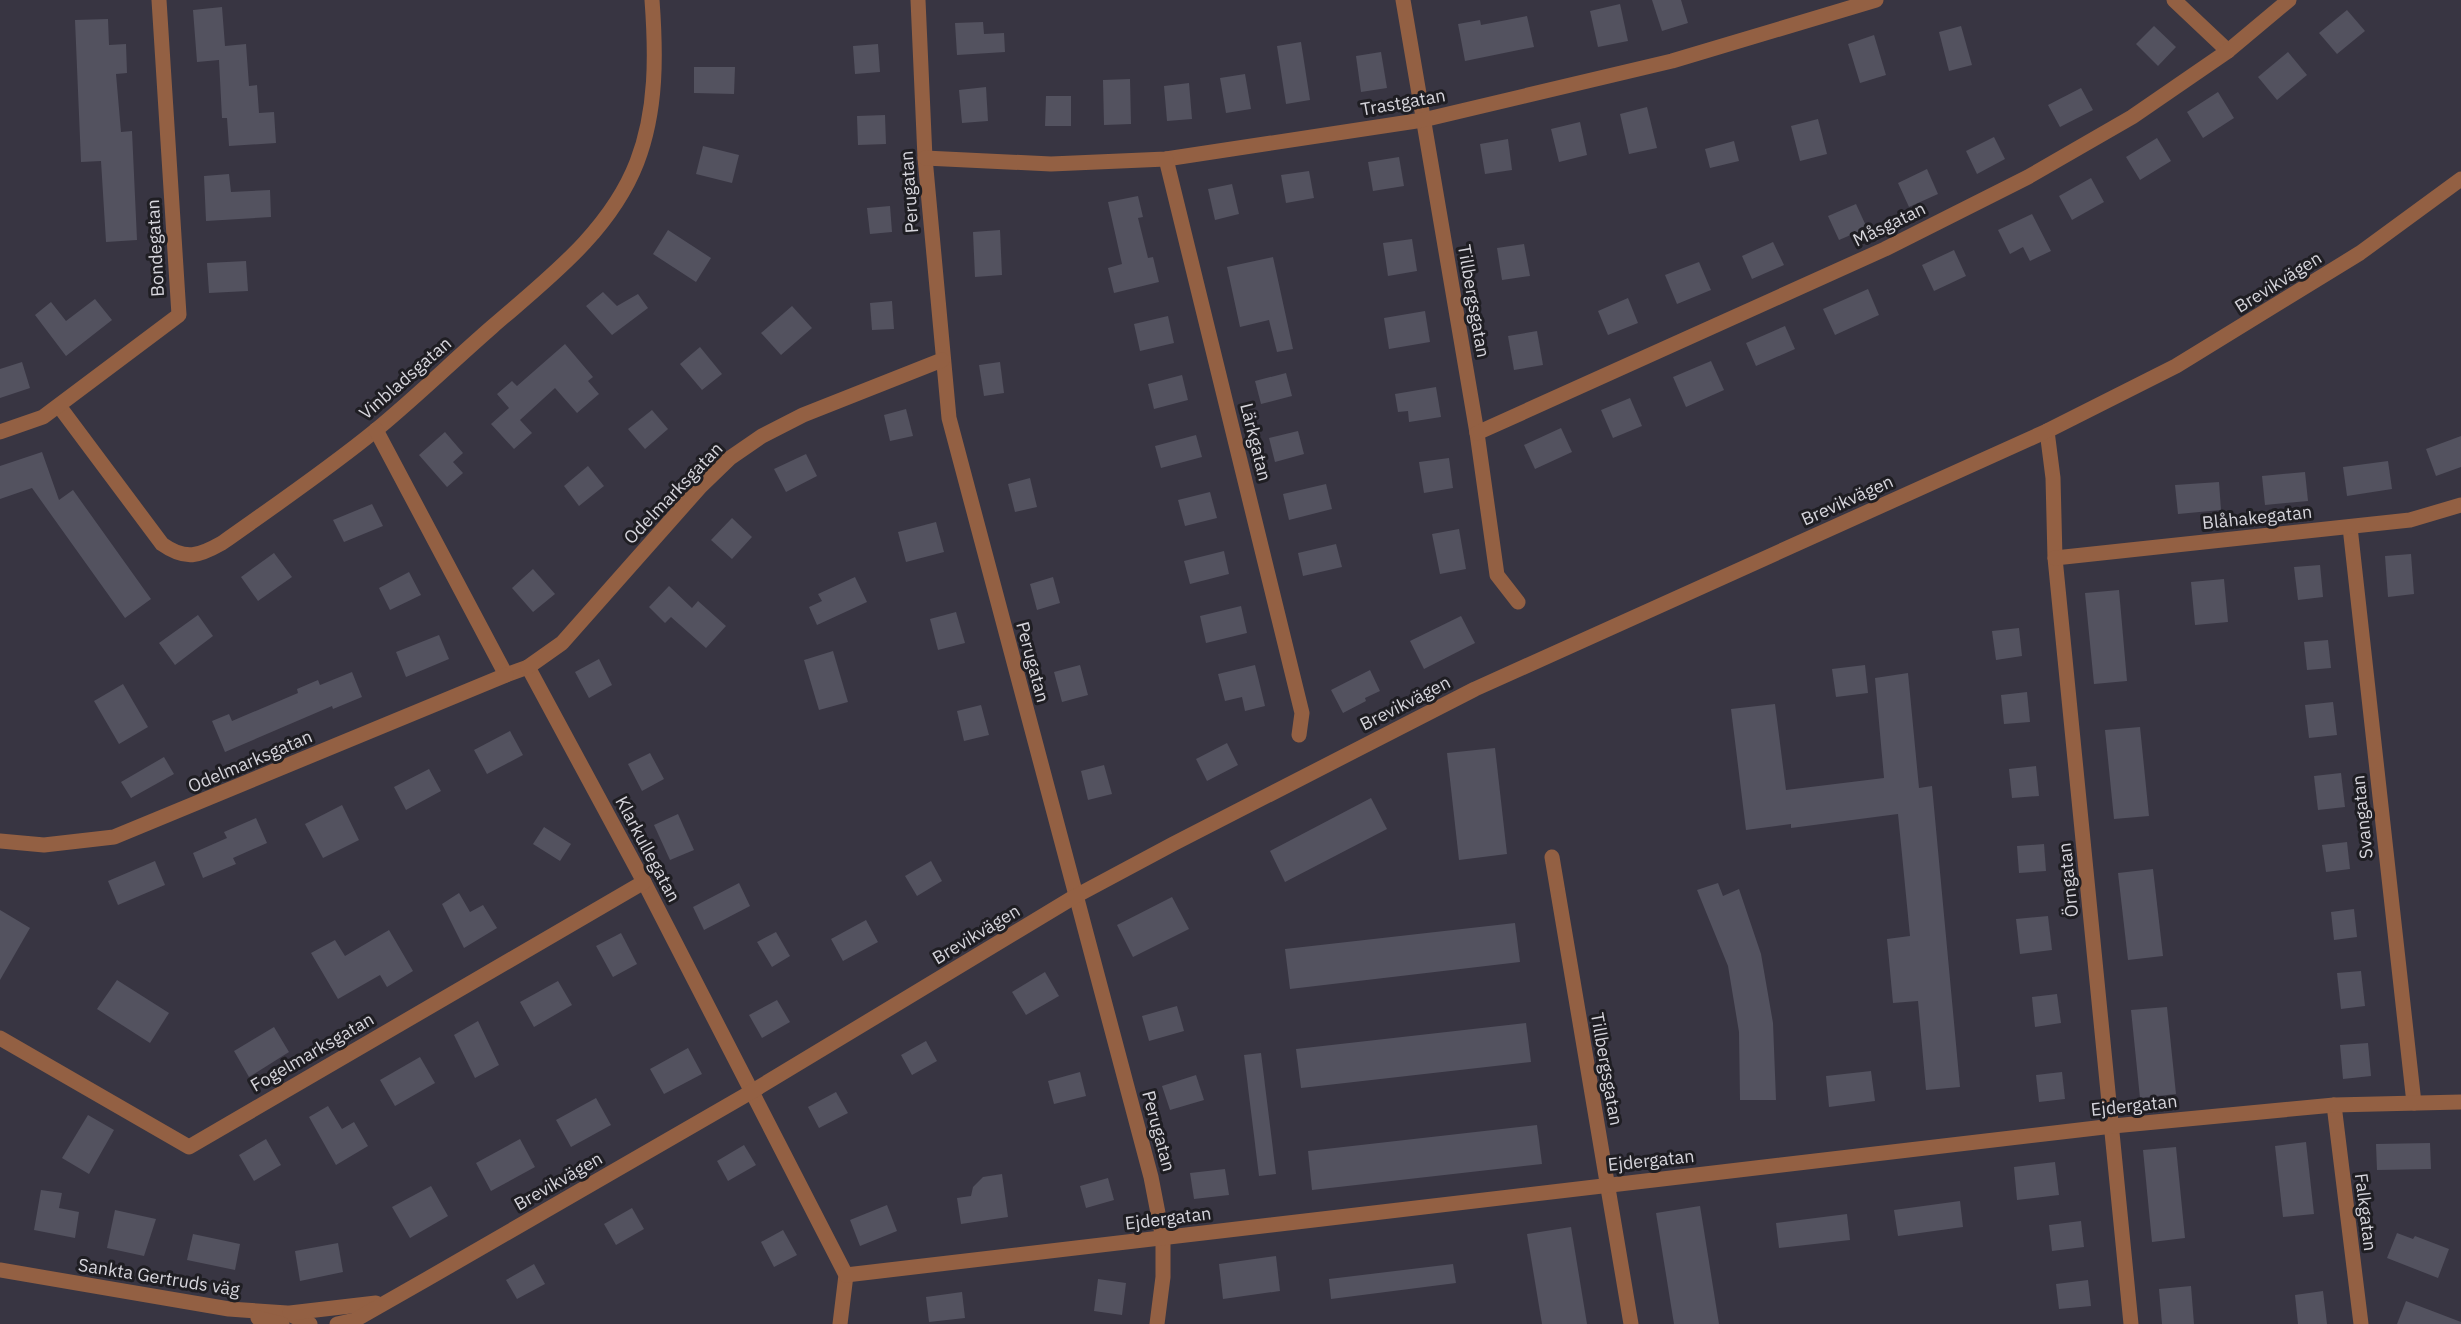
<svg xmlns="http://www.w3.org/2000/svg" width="2461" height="1324" viewBox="0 0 2461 1324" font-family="'IBM Plex Sans',sans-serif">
<rect width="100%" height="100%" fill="#383542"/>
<g fill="#53525f">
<polygon points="1652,0 1681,0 1688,23 1662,31"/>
<polygon points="1620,4 1628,41 1598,47 1590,11"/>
<polygon points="222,7 225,46 246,44 249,86 257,85 259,113 274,112 276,143 229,146 227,118 222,118 219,60 197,62 193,10"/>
<polygon points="2347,10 2365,31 2337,54 2319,33"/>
<polygon points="1527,16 1534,47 1465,61 1458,24 1480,20 1481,25"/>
<polygon points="108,19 109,45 126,44 127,73 116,74 121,132 132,131 137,240 106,242 101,161 81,162 75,20"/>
<polygon points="983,22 984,34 1004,33 1005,52 957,55 955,23"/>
<polygon points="1961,26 1972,65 1949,71 1939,32"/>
<polygon points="2154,26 2176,47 2158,66 2136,44"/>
<polygon points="1874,35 1886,75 1860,83 1848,44"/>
<polygon points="1301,42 1310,100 1286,104 1277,46"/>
<polygon points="878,44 880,72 855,74 853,46"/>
<polygon points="1381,52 1387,88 1361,92 1356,56"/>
<polygon points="2288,52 2307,75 2277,100 2258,77"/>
<polygon points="694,67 735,67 734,94 694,93"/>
<polygon points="1245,74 1251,109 1226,113 1220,78"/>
<polygon points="1130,79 1131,124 1104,125 1103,80"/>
<polygon points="1189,83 1192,119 1167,121 1164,86"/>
<polygon points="986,87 988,121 962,123 959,90"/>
<polygon points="2081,88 2093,110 2060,127 2048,105"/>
<polygon points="2218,92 2234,118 2203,138 2187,112"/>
<polygon points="1046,96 1071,96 1071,126 1045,126"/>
<polygon points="1647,107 1657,148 1629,154 1620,114"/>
<polygon points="885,115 886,144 858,145 857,116"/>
<polygon points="1818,119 1827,154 1800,161 1791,126"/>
<polygon points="1580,122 1587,155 1559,162 1551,129"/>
<polygon points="1994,137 2005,159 1977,174 1966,151"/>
<polygon points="2157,138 2171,161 2140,180 2126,157"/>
<polygon points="1508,139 1512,170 1485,174 1480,144"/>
<polygon points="1734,141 1739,161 1710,168 1705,149"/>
<polygon points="703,146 739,155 732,183 696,174"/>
<polygon points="1399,157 1404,186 1373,191 1368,162"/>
<polygon points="1927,169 1938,194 1909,207 1898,183"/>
<polygon points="1309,171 1314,198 1286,203 1281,175"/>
<polygon points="229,174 231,192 270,190 271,217 206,221 204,176"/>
<polygon points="2091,178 2104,202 2072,220 2059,196"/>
<polygon points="1232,184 1239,214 1215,220 1208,189"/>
<polygon points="1138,196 1143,217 1138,218 1148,258 1153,257 1159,282 1114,293 1108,268 1122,264 1108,202"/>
<polygon points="1856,204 1867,228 1839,240 1828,216"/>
<polygon points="890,206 892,232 870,234 867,208"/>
<polygon points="2032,214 2051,251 2030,261 2023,247 2010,254 1998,230"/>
<polygon points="668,230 711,258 696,282 653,254"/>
<polygon points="1000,230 1002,275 975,277 973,232"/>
<polygon points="1412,239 1417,271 1388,276 1383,243"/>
<polygon points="1773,242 1784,265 1752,279 1742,256"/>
<polygon points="1524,244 1530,276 1502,280 1497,248"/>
<polygon points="1954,250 1966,276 1934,291 1922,265"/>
<polygon points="1273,257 1293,349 1277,352 1269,320 1240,327 1227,267"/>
<polygon points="246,261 248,291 209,293 207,263"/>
<polygon points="1699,262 1711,290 1677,304 1665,275"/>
<polygon points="1868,289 1879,315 1835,335 1823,309"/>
<polygon points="603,292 617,306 638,294 648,308 612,335 586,306"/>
<polygon points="1628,298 1638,323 1608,335 1598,311"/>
<polygon points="95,299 112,320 66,356 35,315 51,302 66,321"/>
<polygon points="892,301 894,329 872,330 870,303"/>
<polygon points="792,306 812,328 781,355 761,333"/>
<polygon points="1425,311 1430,342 1389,349 1384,318"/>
<polygon points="1168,316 1174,343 1140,351 1134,324"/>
<polygon points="1785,326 1795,349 1756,366 1746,343"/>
<polygon points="1537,331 1543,365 1514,370 1508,336"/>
<polygon points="565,344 593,377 588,381 599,394 577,413 555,388 520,420 532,433 514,449 491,424 509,408 497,394 512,381 517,386"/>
<polygon points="700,347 722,374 702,390 680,364"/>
<polygon points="1711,361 1724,390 1686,407 1673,377"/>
<polygon points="22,362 30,388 0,398 0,369"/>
<polygon points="1000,362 1004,393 984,396 979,365"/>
<polygon points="1286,373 1292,396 1261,404 1255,381"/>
<polygon points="1182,375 1188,400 1154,409 1148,384"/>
<polygon points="1436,387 1441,417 1409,422 1408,411 1398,412 1395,394"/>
<polygon points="1630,398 1642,426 1613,438 1601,410"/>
<polygon points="906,409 913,436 890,441 884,415"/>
<polygon points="652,410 668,429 645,449 628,429"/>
<polygon points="1561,428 1572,452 1535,469 1524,445"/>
<polygon points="1298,431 1304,454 1275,462 1269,438"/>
<polygon points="445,432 463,453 453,462 463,473 447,487 419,455"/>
<polygon points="1196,435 1202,457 1161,468 1155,446"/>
<polygon points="2461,436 2461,467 2436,476 2426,449"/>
<polygon points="42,452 59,500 73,490 151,599 125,618 32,488 0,499 0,466"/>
<polygon points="806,454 817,476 786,492 774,469"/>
<polygon points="1449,458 1453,488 1424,493 1419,462"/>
<polygon points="2388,461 2392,489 2347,496 2343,467"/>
<polygon points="588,466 604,486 579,506 564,486"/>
<polygon points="2305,472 2308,501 2265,505 2262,476"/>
<polygon points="1030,478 1037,507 1015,512 1008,484"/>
<polygon points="2219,482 2221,510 2178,514 2175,485"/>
<polygon points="1326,484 1332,509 1289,520 1283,494"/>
<polygon points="1210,492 1217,518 1185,526 1178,500"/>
<polygon points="372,504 383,526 344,542 333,520"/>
<polygon points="732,518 752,537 732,559 711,540"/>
<polygon points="936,522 944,552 906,562 898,532"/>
<polygon points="1459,529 1466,569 1440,574 1432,534"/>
<polygon points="1336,544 1342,567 1303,576 1298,553"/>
<polygon points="1224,551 1229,574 1190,584 1184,561"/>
<polygon points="274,553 292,577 258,601 241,577"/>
<polygon points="2411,554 2414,594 2388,597 2385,556"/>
<polygon points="2320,565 2323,597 2298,600 2294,567"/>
<polygon points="533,569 555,594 533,612 512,588"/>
<polygon points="409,572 421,595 390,610 379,588"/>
<polygon points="855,577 867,602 817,625 809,607 822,601 818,594"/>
<polygon points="1053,577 1060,603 1037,610 1030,584"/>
<polygon points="2224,579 2228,622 2195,625 2191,582"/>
<polygon points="669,586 692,608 698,601 726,626 706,648 671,617 665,623 649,607"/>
<polygon points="2119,590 2127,681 2094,684 2085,593"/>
<polygon points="1241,606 1247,633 1206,643 1200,616"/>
<polygon points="956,612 965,643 938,650 930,619"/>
<polygon points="198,615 213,636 175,665 159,643"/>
<polygon points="1461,616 1475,643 1424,669 1410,641"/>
<polygon points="2019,628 2022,656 1996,660 1992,631"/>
<polygon points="439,635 449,659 406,677 396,652"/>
<polygon points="2328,640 2331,668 2307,670 2304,642"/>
<polygon points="833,651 848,702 819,710 804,660"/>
<polygon points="599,659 612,685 589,698 575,672"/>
<polygon points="1080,665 1088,695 1062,702 1054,672"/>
<polygon points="1255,665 1265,706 1245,711 1242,697 1225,701 1218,674"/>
<polygon points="1865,665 1868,693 1836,697 1832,669"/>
<polygon points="1370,670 1380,691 1365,698 1366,701 1343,713 1331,690"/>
<polygon points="352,672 362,697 333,709 332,706 225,752 212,721 229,714 232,721 298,693 297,689 318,680 320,685"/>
<polygon points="1908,673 1919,788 1932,786 1960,1087 1926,1090 1918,1001 1893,1003 1887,939 1910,936 1898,814 1791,828 1791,824 1746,830 1731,709 1775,704 1786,790 1884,778 1875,678"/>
<polygon points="123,684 148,727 119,744 94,701"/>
<polygon points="2027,692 2030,722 2004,724 2001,695"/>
<polygon points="2333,702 2337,735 2309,738 2305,705"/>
<polygon points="981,705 989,735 964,741 957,711"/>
<polygon points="2140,727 2149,816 2114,819 2105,730"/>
<polygon points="510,731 523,755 487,774 474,750"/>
<polygon points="1227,743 1238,765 1207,781 1196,759"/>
<polygon points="1495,748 1507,854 1459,860 1447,753"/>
<polygon points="650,753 664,779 642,791 628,764"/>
<polygon points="164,757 174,774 131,798 121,782"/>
<polygon points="1104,765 1112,794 1088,800 1081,771"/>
<polygon points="2036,766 2039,796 2012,798 2009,769"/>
<polygon points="429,769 441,791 406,810 394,787"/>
<polygon points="2341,773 2345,807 2318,810 2314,776"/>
<polygon points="1371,798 1387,829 1285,882 1270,851"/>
<polygon points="342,805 359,840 323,858 305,824"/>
<polygon points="678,814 694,850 670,860 654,825"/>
<polygon points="256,818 267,843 233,858 236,864 203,878 193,853 227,838 224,832"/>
<polygon points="544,827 571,844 560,861 533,844"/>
<polygon points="2347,842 2350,869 2326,872 2322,845"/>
<polygon points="2044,844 2046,871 2019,873 2017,846"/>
<polygon points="155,861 165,885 118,905 108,881"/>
<polygon points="931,861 942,881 917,896 905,876"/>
<polygon points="2153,869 2163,956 2128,960 2118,873"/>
<polygon points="739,883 750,906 704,930 693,907"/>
<polygon points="1718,883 1723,896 1739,889 1761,954 1773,1023 1776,1100 1740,1100 1739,1032 1728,966 1697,890"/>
<polygon points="459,893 470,912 483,905 497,928 464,948 442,904"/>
<polygon points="1172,897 1189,929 1133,957 1117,925"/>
<polygon points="2354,909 2357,937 2334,940 2331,912"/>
<polygon points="0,910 30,928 0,980"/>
<polygon points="2048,916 2052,950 2020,954 2016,919"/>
<polygon points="866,920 878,942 843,961 831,939"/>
<polygon points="1515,923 1520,962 1290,989 1285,949"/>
<polygon points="389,930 413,971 387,987 380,975 338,999 311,953 335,940 345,956"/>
<polygon points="776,932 790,956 772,967 757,942"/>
<polygon points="621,933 637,964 613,977 596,946"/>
<polygon points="2361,971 2365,1006 2341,1009 2337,973"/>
<polygon points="1045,972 1059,996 1026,1015 1012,992"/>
<polygon points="117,980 169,1013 150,1043 97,1009"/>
<polygon points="558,981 572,1005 534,1027 520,1002"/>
<polygon points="2057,994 2061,1023 2035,1027 2032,997"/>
<polygon points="777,1000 790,1022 762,1038 749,1015"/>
<polygon points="1177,1006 1184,1031 1149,1041 1142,1016"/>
<polygon points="2167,1007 2176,1094 2140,1098 2131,1010"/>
<polygon points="478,1021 499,1065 475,1078 454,1035"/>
<polygon points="1526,1023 1531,1062 1301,1088 1296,1049"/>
<polygon points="274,1027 289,1052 249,1077 234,1051"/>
<polygon points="926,1041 937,1061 912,1075 901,1055"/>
<polygon points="2368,1043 2371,1076 2343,1079 2340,1045"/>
<polygon points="688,1048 702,1074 664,1094 650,1069"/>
<polygon points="1261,1053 1276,1174 1259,1176 1244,1055"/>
<polygon points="420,1057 435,1083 395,1106 380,1080"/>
<polygon points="1871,1071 1875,1101 1829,1107 1826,1076"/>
<polygon points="1080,1072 1086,1096 1054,1104 1048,1081"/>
<polygon points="2062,1072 2065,1099 2039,1102 2036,1075"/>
<polygon points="1196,1075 1204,1100 1170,1110 1162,1086"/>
<polygon points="836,1092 848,1113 819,1128 808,1107"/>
<polygon points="596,1098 611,1125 571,1147 556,1120"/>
<polygon points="328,1106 342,1129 354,1122 368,1146 336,1165 309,1117"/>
<polygon points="88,1115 114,1130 89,1174 62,1158"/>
<polygon points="1537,1125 1542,1164 1312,1190 1308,1151"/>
<polygon points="266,1139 281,1165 254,1181 239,1155"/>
<polygon points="520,1139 535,1167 491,1191 476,1163"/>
<polygon points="2306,1142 2314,1214 2283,1217 2275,1146"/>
<polygon points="2430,1143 2431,1169 2377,1170 2376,1144"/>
<polygon points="744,1145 756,1165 728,1181 717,1161"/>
<polygon points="2176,1147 2185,1238 2152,1242 2143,1150"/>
<polygon points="2055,1162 2059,1195 2017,1200 2014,1167"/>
<polygon points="1225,1169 1229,1195 1194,1199 1190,1173"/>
<polygon points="1002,1174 1008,1217 961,1224 957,1198 971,1196 973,1187 983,1177"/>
<polygon points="1108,1178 1114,1200 1086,1208 1080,1186"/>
<polygon points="431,1186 448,1216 410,1238 392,1207"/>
<polygon points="41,1190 62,1193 59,1208 79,1212 75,1238 34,1230"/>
<polygon points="1960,1201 1963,1227 1898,1236 1894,1210"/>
<polygon points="887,1205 897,1231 860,1246 850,1220"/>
<polygon points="1700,1206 1719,1324 1674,1324 1656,1213"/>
<polygon points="632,1208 644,1229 616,1245 604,1224"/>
<polygon points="115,1210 156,1219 144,1256 107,1248"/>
<polygon points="1847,1214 1850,1240 1779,1248 1776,1223"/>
<polygon points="2081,1221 2084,1247 2052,1251 2049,1225"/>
<polygon points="1571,1227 1587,1324 1542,1324 1527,1234"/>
<polygon points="783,1230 797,1255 774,1267 761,1242"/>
<polygon points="2397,1233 2413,1239 2415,1236 2449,1249 2438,1278 2387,1258"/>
<polygon points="193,1234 240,1244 235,1270 187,1260"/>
<polygon points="338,1243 343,1272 300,1281 295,1251"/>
<polygon points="1276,1256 1280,1291 1223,1299 1219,1264"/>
<polygon points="534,1264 545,1284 517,1299 506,1280"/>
<polygon points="1453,1264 1456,1283 1331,1299 1329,1279"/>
<polygon points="1098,1279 1126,1283 1122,1315 1094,1311"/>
<polygon points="2088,1280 2091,1306 2059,1309 2056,1284"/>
<polygon points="2191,1286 2194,1324 2162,1324 2159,1289"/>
<polygon points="2323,1291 2327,1324 2298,1324 2295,1295"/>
<polygon points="962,1292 965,1318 929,1322 926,1297"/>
<polygon points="2406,1301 2461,1322 2461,1324 2397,1324"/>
</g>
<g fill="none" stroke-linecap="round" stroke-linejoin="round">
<g stroke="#936043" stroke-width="15">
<polyline points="918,0 925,158 949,418 1151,1177 1163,1239 1163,1277 1157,1324"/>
<polyline points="1403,0 1477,433 1497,575 1518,602"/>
<polyline points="2174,0 2228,51"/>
<polyline points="925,158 1051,164 1166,159 1423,120 1672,61 1876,0"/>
<polyline points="1166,159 1302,713 1299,735"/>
<path d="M 59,406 L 162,544 C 186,561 199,556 222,543 C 274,506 327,470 376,430 C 416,397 453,361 492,327 C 547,279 610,232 637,162 C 657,110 656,54 652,0"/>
<polyline points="376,430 506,675 528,667 644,882 846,1275 840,1324"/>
<polyline points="2047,431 2053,478 2055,558 2131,1324"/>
<polyline points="0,432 43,417 179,315 159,0"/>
<polyline points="1477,433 1885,249 2028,177 2132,117 2228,51 2289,0"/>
<polyline points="2350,527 2414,1103"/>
<polyline points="2055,558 2410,520 2461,505"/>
<polyline points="528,667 562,643 701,486 730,458 762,436 803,415 942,360"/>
<polyline points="0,841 44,845 114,837 506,675"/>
<polyline points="1552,857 1631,1324"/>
<polyline points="0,1038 189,1147 644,882"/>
<polyline points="2334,1105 2361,1324"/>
<polyline points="0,1270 229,1309 287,1313 310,1324"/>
<polyline points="846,1275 2113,1126 2334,1105 2461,1102"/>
<polyline points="290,1313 376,1303"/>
<polyline points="258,1318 282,1324"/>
<polyline points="337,1324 355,1320 427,1279 751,1092 1074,897 1173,844 1475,689 2047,431 2176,366 2360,253 2461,179"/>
</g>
</g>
<g text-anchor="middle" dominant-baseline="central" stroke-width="6" stroke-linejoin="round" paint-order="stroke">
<g font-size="18" fill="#d6d5dc" stroke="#1f1e23">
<text transform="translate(1403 102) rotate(-10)">Trastgatan</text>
<text transform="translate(909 192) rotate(-94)">Perugatan</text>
<text transform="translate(1889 224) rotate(-26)">Måsgatan</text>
<text transform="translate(155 248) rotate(-93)">Bondegatan</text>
<text transform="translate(2278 282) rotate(-32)">Brevikvägen</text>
<text transform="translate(1474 301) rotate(80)">Tillbergsgatan</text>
<text transform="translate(405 378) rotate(-41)">Vinbladsgatan</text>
<text transform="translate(1256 442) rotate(76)">Lärkgatan</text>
<text transform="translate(673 493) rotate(-46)">Odelmarksgatan</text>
<text transform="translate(1847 500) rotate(-24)">Brevikvägen</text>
<text transform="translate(2257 517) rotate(-6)">Blåhakegatan</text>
<text transform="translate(1033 662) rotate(75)">Perugatan</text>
<text transform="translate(1405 703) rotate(-27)">Brevikvägen</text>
<text transform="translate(250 761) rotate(-23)">Odelmarksgatan</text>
<text transform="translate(2362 817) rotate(-96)">Svangatan</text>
<text transform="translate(648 849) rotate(62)">Klarkullegatan</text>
<text transform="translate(2068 880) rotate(-96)">Örngatan</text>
<text transform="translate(976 934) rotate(-31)">Brevikvägen</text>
<text transform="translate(312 1052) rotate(-30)">Fogelmarksgatan</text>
<text transform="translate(1607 1069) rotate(80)">Tillbergsgatan</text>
<text transform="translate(2134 1105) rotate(-6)">Ejdergatan</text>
<text transform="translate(1159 1131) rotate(75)">Perugatan</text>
<text transform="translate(1651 1160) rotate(-6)">Ejdergatan</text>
<text transform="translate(558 1181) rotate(-30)">Brevikvägen</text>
<text transform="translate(2366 1212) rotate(83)">Falkgatan</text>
<text transform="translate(1168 1218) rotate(-7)">Ejdergatan</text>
<text transform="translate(159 1277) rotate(9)">Sankta Gertruds väg</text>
</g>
</g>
</svg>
